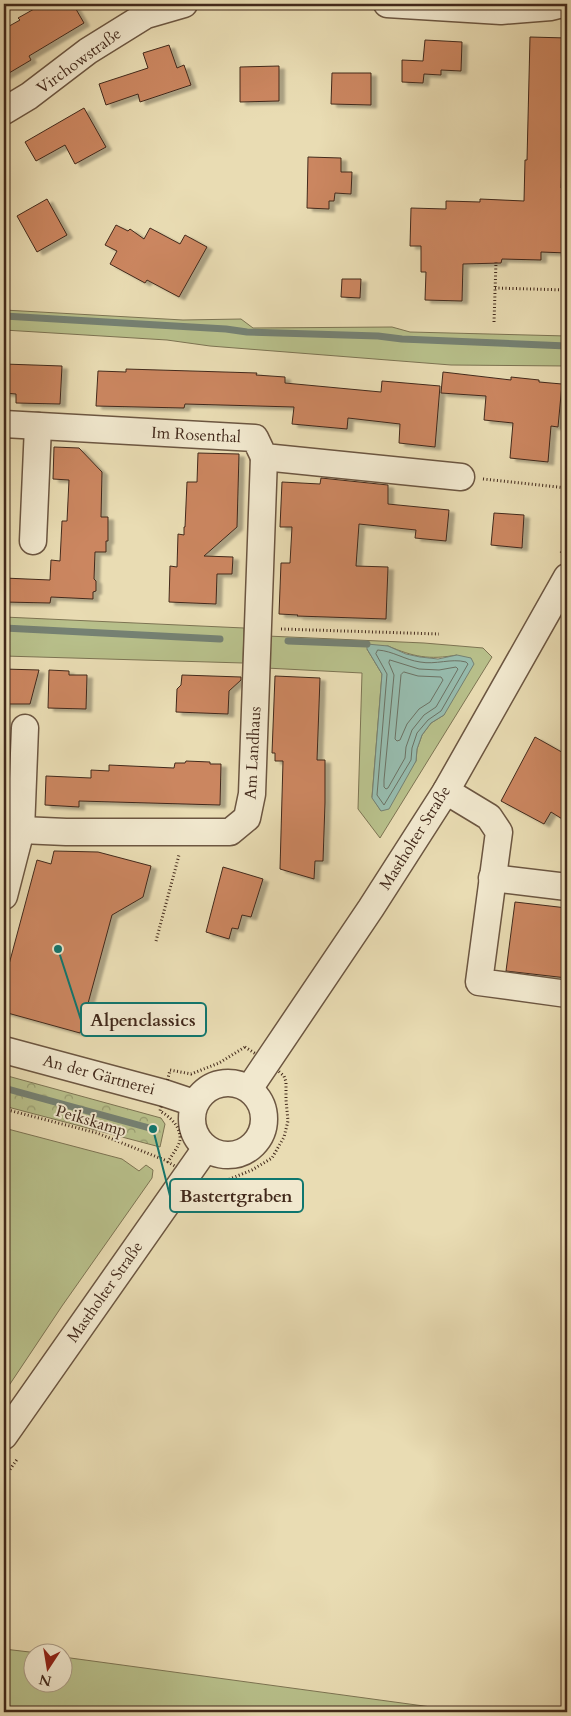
<svg xmlns="http://www.w3.org/2000/svg" width="571" height="1716" viewBox="0 0 571 1716" font-family="Cardo,serif">
<defs>
<pattern id="forest-crowns" width="20" height="18" patternUnits="userSpaceOnUse" patternTransform="scale(1.25)"><rect width="20" height="18" fill="#b8c08b"/><path d="M2 6a3 3 0 1 1 6 0M12 15a3 3 0 1 1 6 0" fill="none" stroke="#979c71"/></pattern>
<filter id="shadow"><feDropShadow dx="5.5" dy="3" stdDeviation="1" flood-color="#0004"/></filter>
</defs>
<rect width="100%" height="100%" fill="#e9dcb3"/>
<filter id="stains"><feTurbulence type="fractalNoise" baseFrequency=".004" numOctaves="4"/><feColorMatrix values="0 0 0 0 .2 0 0 0 0 .09 0 0 0 0 .02 0 0 0 .5 -.17"/></filter>
<radialGradient id="worn" r=".72"><stop offset=".6" stop-color="#630" stop-opacity="0"/><stop offset="1" stop-color="#630" stop-opacity=".3"/></radialGradient>
<g fill="#b8c08b" stroke="#7d7453" fill-rule="evenodd">
<polygon points="4,310 183,320 241,319 253,328 392,327 410,332 567,336 567,366 451,365 210,346 167,340 4,330"/>
<polygon points="4,617 244,628 243,663 4,656"/>
<path d="M 267,636 L 424,643 L 483,648 L 492,657 L 380,838 L 358,809 L 362,673 L 266,668 ZM 388,646 C 414,657 429,660 457,655 L 444,715 L 431,723 L 422,735 L 417,749 L 416,761 L 381,811 L 372,797 L 382,674 L 367,649 Z"/>
<polygon points="4,1128 122,1159 139,1171 146,1165 153,1170 152,1178 62,1306 4,1393"/>
<polygon points="4,1649 38,1653 32,1654 32,1684 62,1684 63,1657 468,1712 4,1712"/>
</g>
<polygon fill="url(#forest-crowns)" stroke="#7d7453" points="4,1075 161,1118 165,1124 160,1147 4,1106"/>
<polygon fill="#97bcae" stroke="#758173" points="367,644 388,646 406,654 420,657 438,659 457,655 471,658 474,664 444,715 431,723 422,735 417,749 416,761 389,809 381,811 372,798 382,674 367,649"/>
<g fill="none" stroke-linecap="round" stroke-linejoin="round">
<g stroke="#6c7264" stroke-width="1">
<path d="M 378,650 C 393,651 405,660 420,662 C 436,665 451,658 466,662 L 468,664 L 441,711 L 428,720 L 417,733 L 412,748 L 411,760 L 384,805 L 377,795 L 387,674 L 376,654 Z"/>
<polygon points="390,660 419,669 439,670 456,667 458,669 436,707 424,715 412,730 406,747 405,758 388,788 386,789 384,787 384,780 394,675 389,663"/>
<polygon points="404,672 418,676 441,677 443,680 430,702 419,709 407,724 400,740 397,741 395,739 401,675"/>
</g>
<g stroke="#758173" stroke-width="7">
<polyline points="4,316 226,329 247,332 378,336 402,339 567,346"/>
<polyline points="4,628 220,639"/>
<polyline points="288,641 367,644"/>
<polyline points="4,1088 153,1129"/>
</g>
</g>
<g fill="#cb8660" stroke="#42291b" filter="url(#shadow)">
<polygon points="43,4 73,4 84,23 29,56 31,60 4,76 4,29 20,20 18,18"/>
<polygon points="530,37 567,38 565,135 563,135 561,188 566,189 567,253 541,252 541,260 502,259 501,263 463,264 462,301 425,300 426,272 421,272 421,246 410,246 411,208 446,209 446,201 480,202 480,199 524,201 525,160 527,160"/>
<polygon points="425,40 462,42 461,71 441,70 441,75 424,74 423,83 402,82 402,60 423,61"/>
<polygon points="169,45 177,68 184,65 191,85 140,102 138,94 106,105 99,84 148,68 143,53"/>
<polygon points="279,66 279,101 240,102 240,67"/>
<polygon points="332,73 371,73 371,105 331,104"/>
<polygon points="84,108 106,147 75,164 65,145 36,161 25,142"/>
<polygon points="308,157 341,158 341,172 352,172 351,194 335,193 334,201 329,201 329,209 307,208"/>
<polygon points="47,199 67,235 37,252 17,216"/>
<polygon points="116,225 128,231 130,229 144,239 150,228 180,244 185,235 207,247 179,297 147,280 145,283 110,264 117,251 105,245"/>
<polygon points="342,279 361,279 360,298 341,297"/>
<polygon points="4,364 62,366 60,404 16,403 16,394 4,393"/>
<polygon points="126,369 257,373 256,375 285,377 285,383 381,392 382,381 440,386 435,447 399,443 400,424 348,418 347,429 292,424 294,407 185,404 184,408 96,406 98,371 126,372"/>
<polygon points="443,372 511,380 511,377 539,380 539,382 562,384 558,427 551,426 548,462 510,458 513,423 484,420 486,396 441,393"/>
<polygon points="54,447 79,448 102,472 101,517 108,517 108,541 106,541 106,552 95,552 94,579 96,581 96,591 93,592 93,599 51,597 50,603 4,602 4,578 50,580 51,560 60,561 62,521 67,521 69,480 53,479"/>
<polygon points="198,453 239,454 237,527 204,556 233,557 232,574 217,574 216,604 169,602 170,566 177,567 178,534 184,535 184,527 185,527 187,482 197,482"/>
<polygon points="321,478 388,485 388,504 449,510 446,541 415,538 416,530 359,524 356,566 388,567 386,619 297,616 298,615 279,614 281,563 290,563 292,527 280,527 282,482 320,484"/>
<polygon points="494,513 524,515 522,548 491,545"/>
<polygon points="4,669 39,670 30,704 4,704"/>
<polygon points="49,670 69,671 69,675 87,675 86,709 48,708"/>
<polygon points="182,675 241,677 241,680 229,691 228,714 176,712 177,689 181,685"/>
<polygon points="275,676 320,678 317,760 325,760 325,803 323,861 315,861 314,879 280,869 283,761 275,761 275,753 272,753"/>
<polygon points="535,737 567,755 567,822 551,812 544,824 501,801"/>
<polygon points="186,761 210,762 210,764 221,764 220,805 79,801 79,807 45,805 46,776 91,778 91,770 109,771 109,765 174,768 175,763 185,763"/>
<polygon points="54,851 98,852 151,866 143,897 112,915 80,1033 4,1012 4,983 37,860 51,864"/>
<polygon points="223,867 263,879 251,917 242,915 238,929 232,928 229,939 206,932"/>
<polygon points="515,902 567,908 567,978 506,971"/>
</g>
<g fill="none" stroke-linecap="round" stroke-linejoin="round">
<g stroke="#6c5641" stroke-width="29">
<g id="minor">
<polyline points="387,4 501,11 551,7 563,4"/>
<polyline points="4,111 29,96 88,51 146,15 184,4"/>
<polyline points="4,424 255,438 264,457 461,477"/>
<polyline points="33,541 38,426"/>
<polyline points="446,791 489,817 499,832 479,982 567,994"/>
<polyline points="4,826 21,830 66,832 230,832 247,818 252,794 264,457"/>
<polyline points="492,878 567,887"/>
<polyline points="4,896 21,830 25,728"/>
<polyline points="4,1050 164,1093 194,1103"/>
<circle cx="228" cy="1119" r="36"/>
<polyline points="249,1089 371,908 446,791 567,577"/>
<polyline points="4,1436 206,1148"/>
</g>
</g>
<g stroke="#42291b" stroke-width="3" stroke-dasharray="1 2.5" stroke-linecap="butt">
<polyline points="495,288 567,290"/>
<polyline points="494,322 496,262"/>
<polyline points="483,479 567,488"/>
<polyline points="561,553 567,543"/>
<polyline points="281,629 439,634"/>
<polyline points="156,941 179,855"/>
<path d="M 245,1047 L 267,1061 L 284,1076 L 286,1082 L 286,1100 L 288,1121 L 284,1137 L 272,1158 L 252,1170 L 210,1187 L 168,1162 C 172,1155 179,1146 180,1140 C 181,1126 170,1117 160,1111 L 170,1070 L 191,1074 L 219,1063 Z"/>
<polyline points="4,1109 97,1133 167,1161"/>
<polyline points="4,1478 18,1458"/>
</g>
<use href="#minor" stroke="#f1e8ce" stroke-width="26"/>
</g>
<g text-anchor="middle" dominant-baseline="central" stroke-width="4" stroke-linejoin="round" paint-order="stroke">
<g font-size="16" fill="#42291b" stroke="#f1e8ce">
<text transform="translate(79 61) rotate(-36)">Virchowstraße</text>
<text transform="translate(196 435) rotate(3)">Im Rosenthal</text>
<text transform="translate(253 753) rotate(-87)">Am Landhaus</text>
<text transform="translate(415 838) rotate(-58)">Mastholter Straße</text>
<text transform="translate(99 1075) rotate(15)">An der Gärtnerei</text>
<text transform="translate(91 1121) rotate(17)">Peikskamp</text>
<text transform="translate(105 1292) rotate(-55)">Mastholter Straße</text>
</g>
</g>
<path fill="none" stroke="#0f766e" stroke-width="2" d="M58 949L81 1020M153 1129L170 1196"/>
<g fill="#0f766e" stroke="#f1e8ce" stroke-width="2">
<circle cx="58" cy="949" r="5"/>
<circle cx="153" cy="1129" r="5"/>
</g>
<g fill="#f1e8ce" stroke="#0f766e" stroke-width="2">
<rect x="81" y="1003" width="125" height="33" rx="5"/>
<rect x="170" y="1179" width="133" height="33" rx="5"/>
</g>
<g font-size="18" text-anchor="middle" font-weight="bold" fill="#42291b">
<text x="143" y="1026">Alpenclassics</text>
<text x="236" y="1202">Bastertgraben</text>
</g>
<rect width="571" height="1716" fill="none" stroke="#e9dcb3" stroke-width="20"/>
<rect x="5" y="5" width="561" height="1706" fill="none" stroke="#42291b" stroke-width="2.5"/>
<rect x="10" y="10" width="551" height="1696" fill="none" stroke="#42291b"/>
<g transform="translate(48 1668) rotate(192)"><circle r="24" fill="#f1e8ce" stroke="#ab9c86"/>
<path d="M0-4L9 19L0 12L-9 19Z" fill="#8f2418"/>
<text y="-8" font-size="14" font-weight="bold" text-anchor="middle" fill="#42291b">N</text>
</g>
<rect width="100%" height="100%" filter="url(#stains)"/>
<rect width="100%" height="100%" fill="url(#worn)"/>
</svg>
